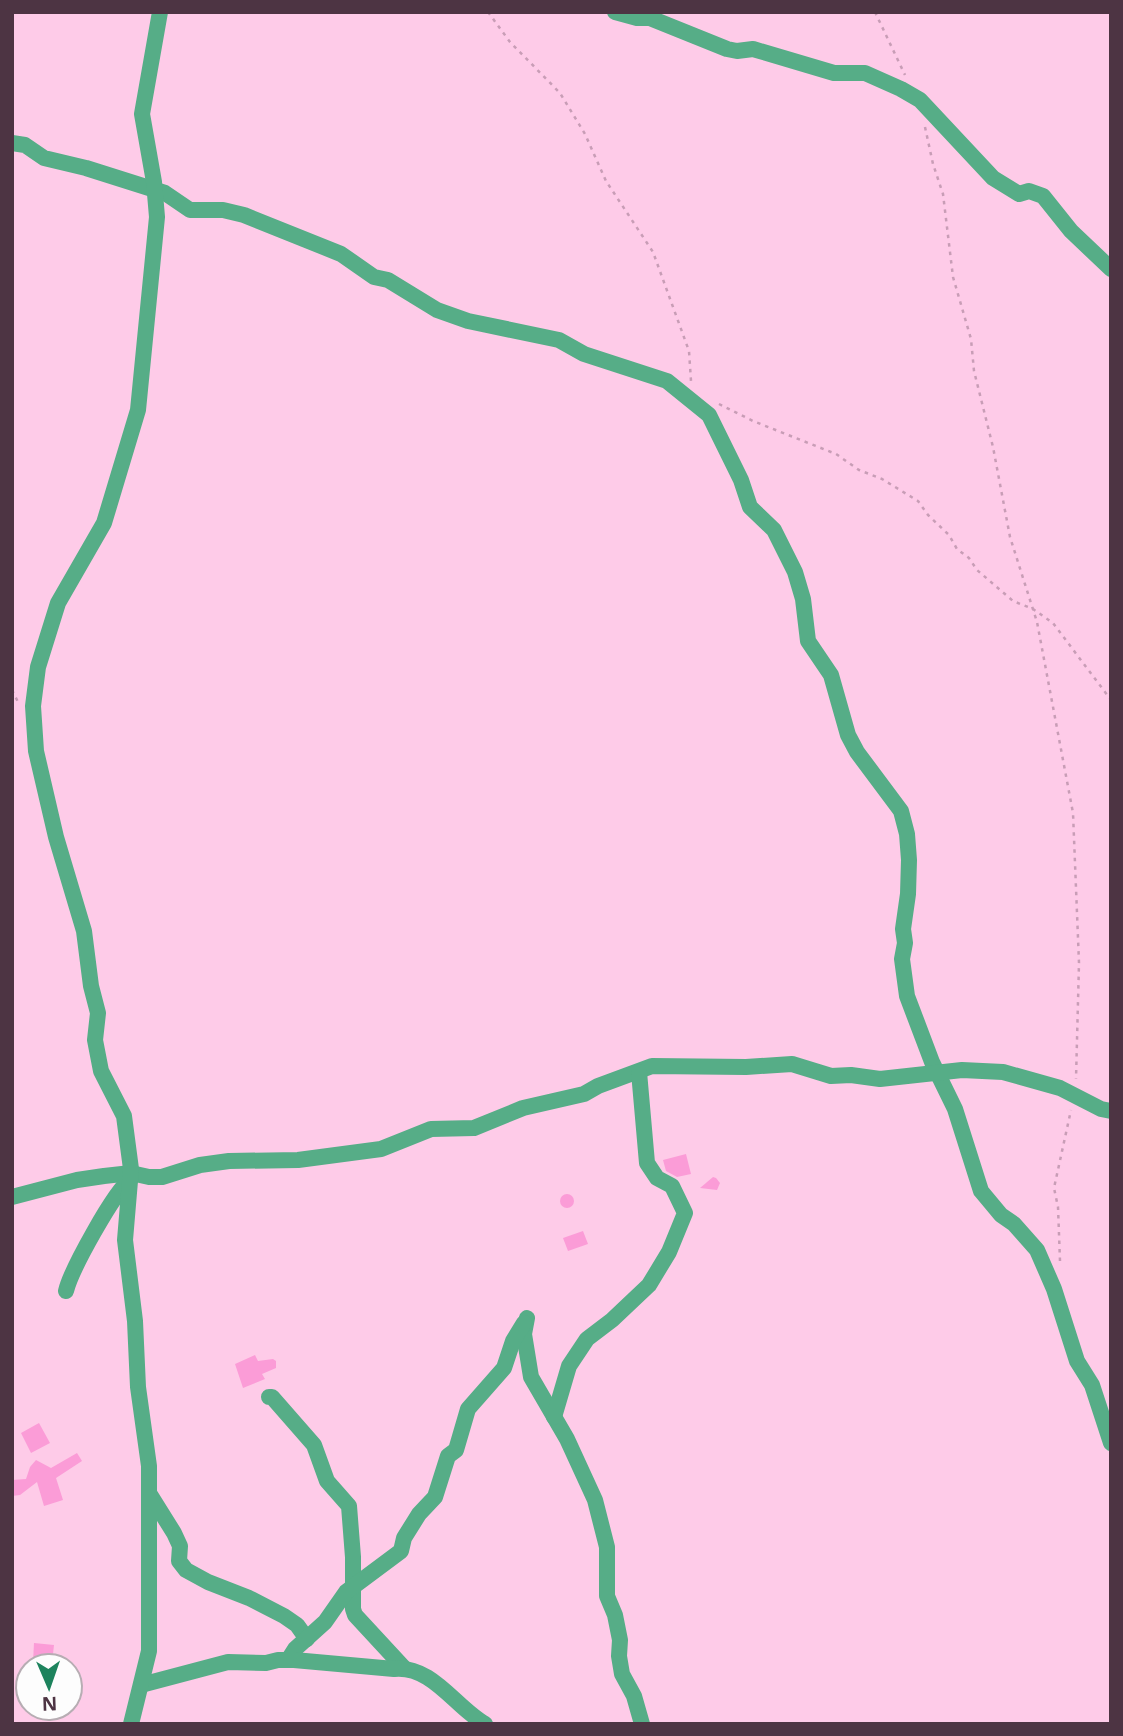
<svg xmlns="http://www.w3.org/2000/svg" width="1123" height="1736" viewBox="0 0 1123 1736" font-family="'Open Sans',sans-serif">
<rect width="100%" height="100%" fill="#fecbe8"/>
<g fill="#fb9cd7">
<polygon points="686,1154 691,1174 677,1177 666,1171 663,1160"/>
<polygon points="713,1177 716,1178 720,1183 717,1190 700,1188"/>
<circle cx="567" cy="1201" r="7"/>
<polygon points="583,1231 588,1244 568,1251 563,1238"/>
<polygon points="255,1355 258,1361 273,1359 276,1361 276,1368 262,1374 265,1379 243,1388 235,1364"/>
<polygon points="39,1423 50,1443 31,1453 21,1433"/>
<polygon points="77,1453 82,1461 56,1478 63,1500 44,1506 37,1482 20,1495 12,1496 12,1480 26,1479 30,1467 36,1460 51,1468"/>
<polygon points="34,1643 54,1645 52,1663 33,1662"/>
</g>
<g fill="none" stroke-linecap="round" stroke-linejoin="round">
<g stroke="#c89db6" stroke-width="2.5" stroke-dasharray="3.5 5" stroke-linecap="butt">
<polyline points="488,12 510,42 560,93 585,134 606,181 653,252 689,351 691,381"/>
<polyline points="875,12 905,75"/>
<polyline points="925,127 933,164 943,194 953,277 971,339 974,371 993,447 1010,537 1037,622 1073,813 1079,963 1076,1079"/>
<polyline points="719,404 753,421 836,454 859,470 882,479 918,501 928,515 949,535 957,549 969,558 977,570 1013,601 1033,609 1053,623 1111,700"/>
<polyline points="12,690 18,702"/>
<polyline points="1060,1261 1058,1207 1054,1188 1071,1110"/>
</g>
<g stroke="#56ad87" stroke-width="16">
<polyline points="615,12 637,18 650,18 727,49 737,51 753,49 834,73 865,73 901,89 920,100 993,178 1019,194 1029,191 1043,196 1071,231 1111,269"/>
<polyline points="12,143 25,145 44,158 86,168 165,193 190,210 223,210 244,215 341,254 374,277 388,280 437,310 468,321 559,340 584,354 667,381 709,415 741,480 750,507 774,530 795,572 803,599 808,641 831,675 848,735 857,752 901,811 907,834 909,860 908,894 903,929 905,943 902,959 907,996 932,1062 955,1109 981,1191 1001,1215 1014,1224 1037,1250 1054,1289 1077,1361 1092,1385 1111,1443"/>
<polyline points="12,1197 77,1180 104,1176 131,1173 149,1177 162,1177 200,1165 229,1161 298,1160 381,1149 431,1129 474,1128 523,1108 584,1094 598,1086 652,1066 746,1067 792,1064 831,1076 851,1075 880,1079 962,1070 1003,1072 1060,1088 1101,1109 1111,1111"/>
<path d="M 66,1291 C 71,1270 114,1192 130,1180"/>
<polyline points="527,1318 524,1334 531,1377 567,1439 595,1500 607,1547 607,1596 615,1615 620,1640 619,1656 622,1674 634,1696 642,1724"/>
<polyline points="269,1397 272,1397 314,1445 327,1481 349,1506 353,1557 353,1609 355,1615 404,1668"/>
<polyline points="554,1417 569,1366 587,1339 612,1320 649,1285 669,1252 685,1213 672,1186 657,1178 647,1163 639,1072"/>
<polyline points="149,1493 174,1533 180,1546 179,1561 186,1570 208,1582 249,1598 284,1616 297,1625 307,1639"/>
<polyline points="288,1660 295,1649 325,1622 346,1592 401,1551 404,1538 419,1514 435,1497 448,1456 456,1450 468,1409 504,1368 513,1341 524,1323"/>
<path d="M 141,1685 L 228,1662 L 266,1663 L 278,1660 L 294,1660 L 394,1669 C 432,1665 455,1707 485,1724"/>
<polyline points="131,1724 149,1651 149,1466 138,1387 135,1321 125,1240 131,1169 124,1116 101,1071 95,1040 98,1013 91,986 84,931 56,837 36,751 33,706 38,667 58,603 104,523 138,410 157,217 154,182 142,114 160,12"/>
</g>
</g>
<rect width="1123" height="1736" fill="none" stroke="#4d3443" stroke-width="28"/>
<g transform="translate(49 1687) rotate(178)"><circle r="33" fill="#fdfdfd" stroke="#b7adb3" stroke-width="2"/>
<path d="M0-5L12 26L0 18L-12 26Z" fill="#1d835d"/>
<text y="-10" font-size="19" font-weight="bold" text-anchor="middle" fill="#4d3443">N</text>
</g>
</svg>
